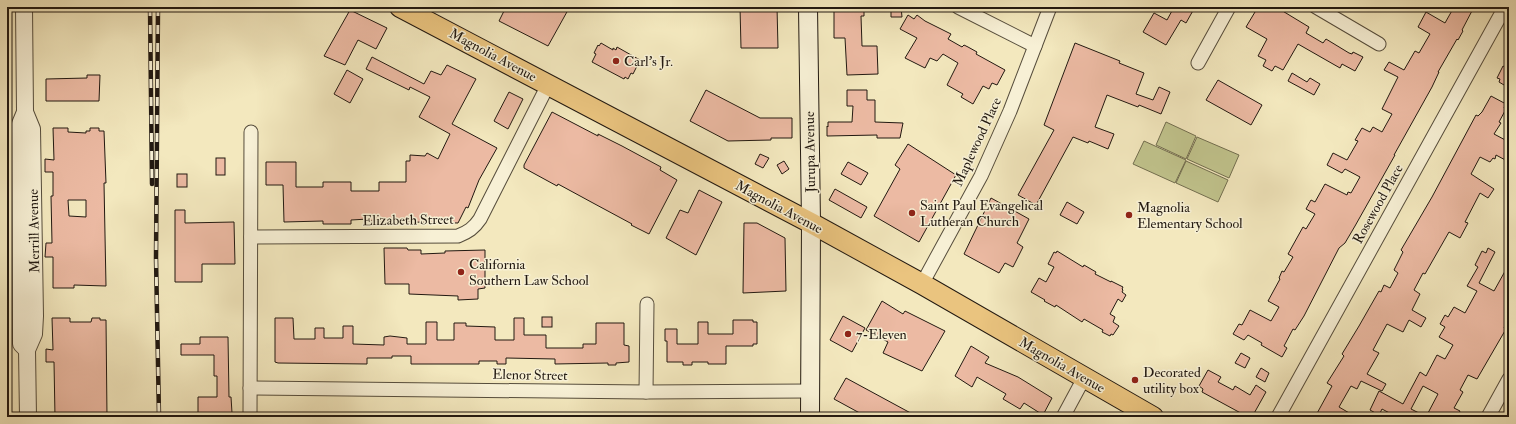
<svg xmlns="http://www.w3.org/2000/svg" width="1516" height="424" viewBox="0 0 1516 424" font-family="'IM FELL Double Pica',serif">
<rect width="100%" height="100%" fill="#f3e8be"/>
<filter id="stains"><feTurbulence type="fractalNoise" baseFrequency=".005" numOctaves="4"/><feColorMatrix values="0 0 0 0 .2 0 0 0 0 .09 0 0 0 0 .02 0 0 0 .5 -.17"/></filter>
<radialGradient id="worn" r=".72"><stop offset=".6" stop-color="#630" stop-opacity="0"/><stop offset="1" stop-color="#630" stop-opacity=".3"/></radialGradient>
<g fill="#c1c48d" stroke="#726e4f">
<polygon points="1166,122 1196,136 1186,159 1156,145"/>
<polygon points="1197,137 1239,155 1229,178 1187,159"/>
<polygon points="1144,141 1186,160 1175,183 1133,164"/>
<polygon points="1186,161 1228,180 1218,202 1176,183"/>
</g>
<g fill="#ecbaa3" stroke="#221911" fill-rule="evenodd">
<polygon points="506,7 563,7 568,10 548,46 499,21"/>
<polygon points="740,7 777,7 778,48 741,48"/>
<polygon points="834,7 864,7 864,16 861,16 862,46 877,46 878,74 847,75 845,38 834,38"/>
<polygon points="891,7 901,7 902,17 891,17"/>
<polygon points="1176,7 1195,7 1186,23 1181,20 1166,45 1143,32 1154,13 1167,20 1173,9 1174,10"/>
<polygon points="1258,7 1276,7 1309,27 1306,33 1323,43 1326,39 1349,53 1352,54 1353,52 1363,57 1355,71 1342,64 1340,68 1298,44 1283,70 1275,66 1272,71 1263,66 1266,60 1258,56 1267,39 1246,27"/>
<polygon points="1454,7 1474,7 1462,30 1463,31 1458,40 1457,39 1438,72 1439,72 1432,87 1394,155 1395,155 1377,187 1355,226 1345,243 1339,248 1304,316 1295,330 1293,329 1284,346 1287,348 1282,357 1261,345 1262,343 1248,335 1244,340 1233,334 1239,324 1242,325 1250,310 1271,321 1279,307 1268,301 1280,279 1279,278 1282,271 1284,272 1293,257 1288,254 1303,227 1306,229 1315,214 1306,209 1311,200 1315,202 1325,184 1347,195 1348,192 1351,193 1360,177 1345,169 1342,173 1327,165 1333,153 1347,160 1358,141 1355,140 1362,128 1370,132 1373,127 1382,132 1392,114 1382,109 1398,77 1384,70 1389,62 1404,70 1415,51 1419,53 1430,34 1418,27 1426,12 1445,23"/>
<polygon points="350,10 387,28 376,49 358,40 345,65 324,56"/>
<polygon points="908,15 914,19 917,15 925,21 951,34 948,39 962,47 964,45 968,47 977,52 976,54 1005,70 997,85 992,83 989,89 983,86 973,104 961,97 963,94 947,85 958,63 943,54 937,61 930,58 925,68 905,58 917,38 900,29"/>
<polygon points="601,43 613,50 613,48 616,50 617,47 640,60 633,74 631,73 628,79 625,77 624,79 592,62 596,54 594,53 598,45 599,46"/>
<polygon points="1075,43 1120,61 1119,63 1144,73 1136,94 1153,100 1159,87 1170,92 1161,114 1139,105 1138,107 1107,95 1095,127 1114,134 1108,149 1089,141 1088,143 1073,137 1036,205 1018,195 1054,130 1044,125"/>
<polygon points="372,57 424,84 431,71 441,75 447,65 476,79 452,124 497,148 479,180 468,208 466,207 458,223 368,221 368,219 351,220 351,224 323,224 323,221 284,222 283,185 266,185 266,162 296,162 296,187 323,187 323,182 351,182 351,191 379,191 379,182 406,182 406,161 410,161 410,155 425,156 427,153 438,159 450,134 419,117 430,97 410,87 409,90 366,69"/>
<polygon points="1509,64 1509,88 1499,82 1500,79 1497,78 1503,66 1507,68"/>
<polygon points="347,70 363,79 350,103 334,94"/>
<polygon points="1292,73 1307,82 1310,78 1320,84 1314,95 1288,81"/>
<polygon points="87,75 100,75 99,101 46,101 46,79 87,78"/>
<polygon points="1218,80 1262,105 1251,125 1206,100"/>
<polygon points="706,90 760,118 792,118 792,138 771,138 771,140 728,141 690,121"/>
<polygon points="847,90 867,90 867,100 875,100 875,122 903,123 900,138 877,138 877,135 827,136 827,126 828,127 828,122 852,122 853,106 847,106"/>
<polygon points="509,92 523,99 508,129 494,121"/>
<polygon points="1491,96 1506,104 1504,108 1506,109 1499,122 1501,123 1494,134 1509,142 1509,162 1496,155 1495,159 1493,158 1490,162 1480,157 1471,174 1494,189 1488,198 1480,193 1465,222 1468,223 1460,238 1449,232 1425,274 1423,273 1414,290 1420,294 1412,310 1426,318 1421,327 1409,320 1403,332 1387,324 1373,350 1379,353 1367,374 1386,384 1382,391 1361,381 1357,389 1351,386 1339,407 1356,417 1315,417 1332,386 1327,383 1344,356 1342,354 1359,326 1379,291 1381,292 1384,285 1390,288 1398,273 1394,270 1403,252 1401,250 1432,197 1476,115 1478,116 1482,112"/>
<polygon points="552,112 598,136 598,134 622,146 661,167 660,170 677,180 649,234 631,225 632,224 593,203 558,184 557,186 524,168 524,165"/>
<path d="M 53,128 L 68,128 L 68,132 L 86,133 L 86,131 L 90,131 L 90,128 L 99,128 L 99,131 L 104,131 L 106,183 L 104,183 L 106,286 L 74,285 L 74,288 L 53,288 L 53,257 L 45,257 L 46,243 L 52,243 L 51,196 L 53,196 L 53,172 L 45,172 L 45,159 L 54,160 ZM 68,200 L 86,200 L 86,217 L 69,216 Z"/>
<polygon points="908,144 956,175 919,242 874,216 900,169 895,165"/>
<polygon points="760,154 769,158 763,168 755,164"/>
<rect x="216" y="158" width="9" height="17"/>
<polygon points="784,161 789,169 782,174 777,165"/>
<polygon points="848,162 868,173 861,185 841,174"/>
<rect x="177" y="174" width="10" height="13"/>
<polygon points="835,189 867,207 861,218 829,200"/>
<polygon points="699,190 722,202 696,255 666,238 680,210 688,213"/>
<polygon points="991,198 1029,219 1017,243 1023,247 1013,267 1005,263 999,273 964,254"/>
<polygon points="1067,202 1084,212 1077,224 1060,215"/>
<polygon points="175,210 185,210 185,223 234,222 235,264 202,264 202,282 175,282"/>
<polygon points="744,223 757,223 785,238 786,291 743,293"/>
<polygon points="384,248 407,248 408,250 421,250 421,254 445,253 445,251 485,250 485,288 478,289 478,299 458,300 458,296 409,294 409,284 385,284"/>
<polygon points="1488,248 1495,252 1479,283 1494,291 1509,264 1509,319 1504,328 1506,329 1477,379 1468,375 1460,390 1463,392 1454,408 1460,411 1457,417 1434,417 1428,413 1438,394 1423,386 1411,409 1427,417 1397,417 1382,409 1379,415 1370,410 1379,391 1403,404 1420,372 1426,376 1437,355 1445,359 1453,345 1439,337 1445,327 1440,324 1445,315 1448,317 1454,307 1465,313 1477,291 1467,286 1478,267 1475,265 1482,251 1486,253"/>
<polygon points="1057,251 1083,267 1084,265 1096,272 1095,274 1111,282 1111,281 1123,287 1122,289 1123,290 1122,292 1126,295 1122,302 1118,299 1110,314 1115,317 1113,322 1119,326 1113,335 1111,334 1110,336 1102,332 1103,330 1084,319 1082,322 1056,305 1055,307 1044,301 1045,300 1031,292 1039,278 1046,282 1054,267 1048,264 1054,252 1056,253"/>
<polygon points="882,301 903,314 905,311 945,331 922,371 883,353 888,342 866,330"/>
<polygon points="843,316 865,328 852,352 830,340"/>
<rect x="542" y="317" width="10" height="10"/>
<polygon points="52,318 70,318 70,322 91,322 92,318 100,318 100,320 106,320 107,417 55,417 54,362 46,362 46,349 53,350"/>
<polygon points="275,318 293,318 294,339 315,339 315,328 324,328 324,338 343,338 343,326 353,326 353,344 384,345 384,337 390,336 407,338 407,344 426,344 426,322 437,322 437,340 454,340 454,323 466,323 466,326 495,327 495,340 514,340 514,318 524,318 524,335 546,335 546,348 583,348 583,344 596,344 596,323 624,323 624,345 629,346 629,362 616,363 616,365 608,365 608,363 555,364 555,359 506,358 506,364 497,364 497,361 479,361 479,364 411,364 411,356 392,356 392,358 367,358 367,364 278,363 275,362"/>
<polygon points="733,320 753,320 753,322 757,322 757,344 753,344 753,346 726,346 726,364 708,364 708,362 692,362 692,365 683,365 683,362 667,362 667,341 665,341 665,329 677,329 677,344 698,344 698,322 708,322 708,334 733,334"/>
<polygon points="200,337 228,337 229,397 231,397 232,413 226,413 226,417 209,417 209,413 198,413 198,397 217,397 217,376 214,376 214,355 181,355 181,344 200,344"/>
<polygon points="971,346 989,357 985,363 1018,377 1052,398 1043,415 1024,403 1020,409 1003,399 1006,394 977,377 972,387 955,376"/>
<polygon points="1241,353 1250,358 1245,368 1235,363"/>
<polygon points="1261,368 1269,373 1265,382 1256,377"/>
<polygon points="1208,370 1221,377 1218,382 1233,390 1235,386 1250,395 1256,385 1266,392 1252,417 1248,417 1202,392 1203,389 1199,386"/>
<polygon points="846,378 918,417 867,417 834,399"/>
</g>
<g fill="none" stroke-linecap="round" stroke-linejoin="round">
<g stroke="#564d3c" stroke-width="15">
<g id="minor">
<polyline points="958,7 1035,46"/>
<polyline points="1316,7 1379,44"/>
<polyline points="1198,63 1229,7"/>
<path d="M 251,237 L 458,236 C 468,232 474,228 480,219 L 548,85"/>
<polyline points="922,284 981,176 1010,111 1050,7"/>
<polyline points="250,388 646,392 810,391"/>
<polyline points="646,392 647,304"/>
<polyline points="250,417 251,132"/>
<polyline points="1063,417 1084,378"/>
<polyline points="1278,417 1505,7"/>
<polyline points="1488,417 1509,379"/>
</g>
</g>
<g stroke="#564d3c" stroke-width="18">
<g id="tertiary">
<polyline points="24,7 25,112 32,129 35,316 34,334 27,350 28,417"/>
<polyline points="25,112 20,124 21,344 27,350"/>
</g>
</g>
<g stroke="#221911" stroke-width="20">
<polyline id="secondary" points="808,7 811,223 810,417"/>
</g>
<g stroke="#221911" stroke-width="22">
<polyline id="primary" points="400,7 811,223 922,284 1153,417"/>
</g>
<use href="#minor" stroke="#f7f0d5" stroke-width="13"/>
<use href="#tertiary" stroke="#f7f0d5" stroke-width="16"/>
<use href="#secondary" stroke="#f7f0d5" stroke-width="18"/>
<use href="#primary" stroke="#eac47f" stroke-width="20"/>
<g stroke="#221911" stroke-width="4.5">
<g id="rail">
<polyline points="150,7 152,184"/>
<polyline points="158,7 156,258 159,417"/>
</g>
</g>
<use href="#rail" stroke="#f7f0d5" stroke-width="3" stroke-dasharray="9" stroke-linecap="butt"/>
</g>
<g fill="#8f2418" stroke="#f7f0d5" stroke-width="1.5">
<circle cx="616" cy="61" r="4"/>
<circle cx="912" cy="213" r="4"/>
<circle cx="1129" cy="215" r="4"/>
<circle cx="461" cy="272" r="4"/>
<circle cx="848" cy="334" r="4"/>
<circle cx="1135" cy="380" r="4"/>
</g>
<g text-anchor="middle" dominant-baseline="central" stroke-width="3" stroke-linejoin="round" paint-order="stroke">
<g font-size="14" fill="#221911" stroke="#f7f0d5">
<text transform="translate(493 55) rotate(28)">Magnolia Avenue</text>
<text transform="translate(977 142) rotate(-65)">Maplewood Place</text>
<text transform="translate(810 152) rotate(-91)">Jurupa Avenue</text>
<text transform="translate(1378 204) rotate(-61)">Rosewood Place</text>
<text transform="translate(779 207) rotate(28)">Magnolia Avenue</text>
<text transform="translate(408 220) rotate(-1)">Elizabeth Street</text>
<text transform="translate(34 231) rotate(-91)">Merrill Avenue</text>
<text transform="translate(1062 365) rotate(30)">Magnolia Avenue</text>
<text transform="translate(530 375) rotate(1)">Elenor Street</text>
</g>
<g font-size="14" fill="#221911" stroke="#f7f0d5" text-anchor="start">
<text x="624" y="61">Carl's Jr.</text>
<text x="920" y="205">Saint Paul Evangelical<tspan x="920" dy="16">Lutheran Church</tspan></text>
<text x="1137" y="207">Magnolia<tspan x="1137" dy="16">Elementary School</tspan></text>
<text x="469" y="264">California<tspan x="469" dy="16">Southern Law School</tspan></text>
<text x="856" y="334">7-Eleven</text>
<text x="1143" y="372">Decorated<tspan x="1143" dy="16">utility box</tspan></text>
</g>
</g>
<rect width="1516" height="424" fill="none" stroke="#f3e8be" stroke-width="24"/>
<rect x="8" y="8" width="1500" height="408" fill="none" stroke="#221911" stroke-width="2"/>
<rect x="12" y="12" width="1492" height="400" fill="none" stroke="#221911"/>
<rect width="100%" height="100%" filter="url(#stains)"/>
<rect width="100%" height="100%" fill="url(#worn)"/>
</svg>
